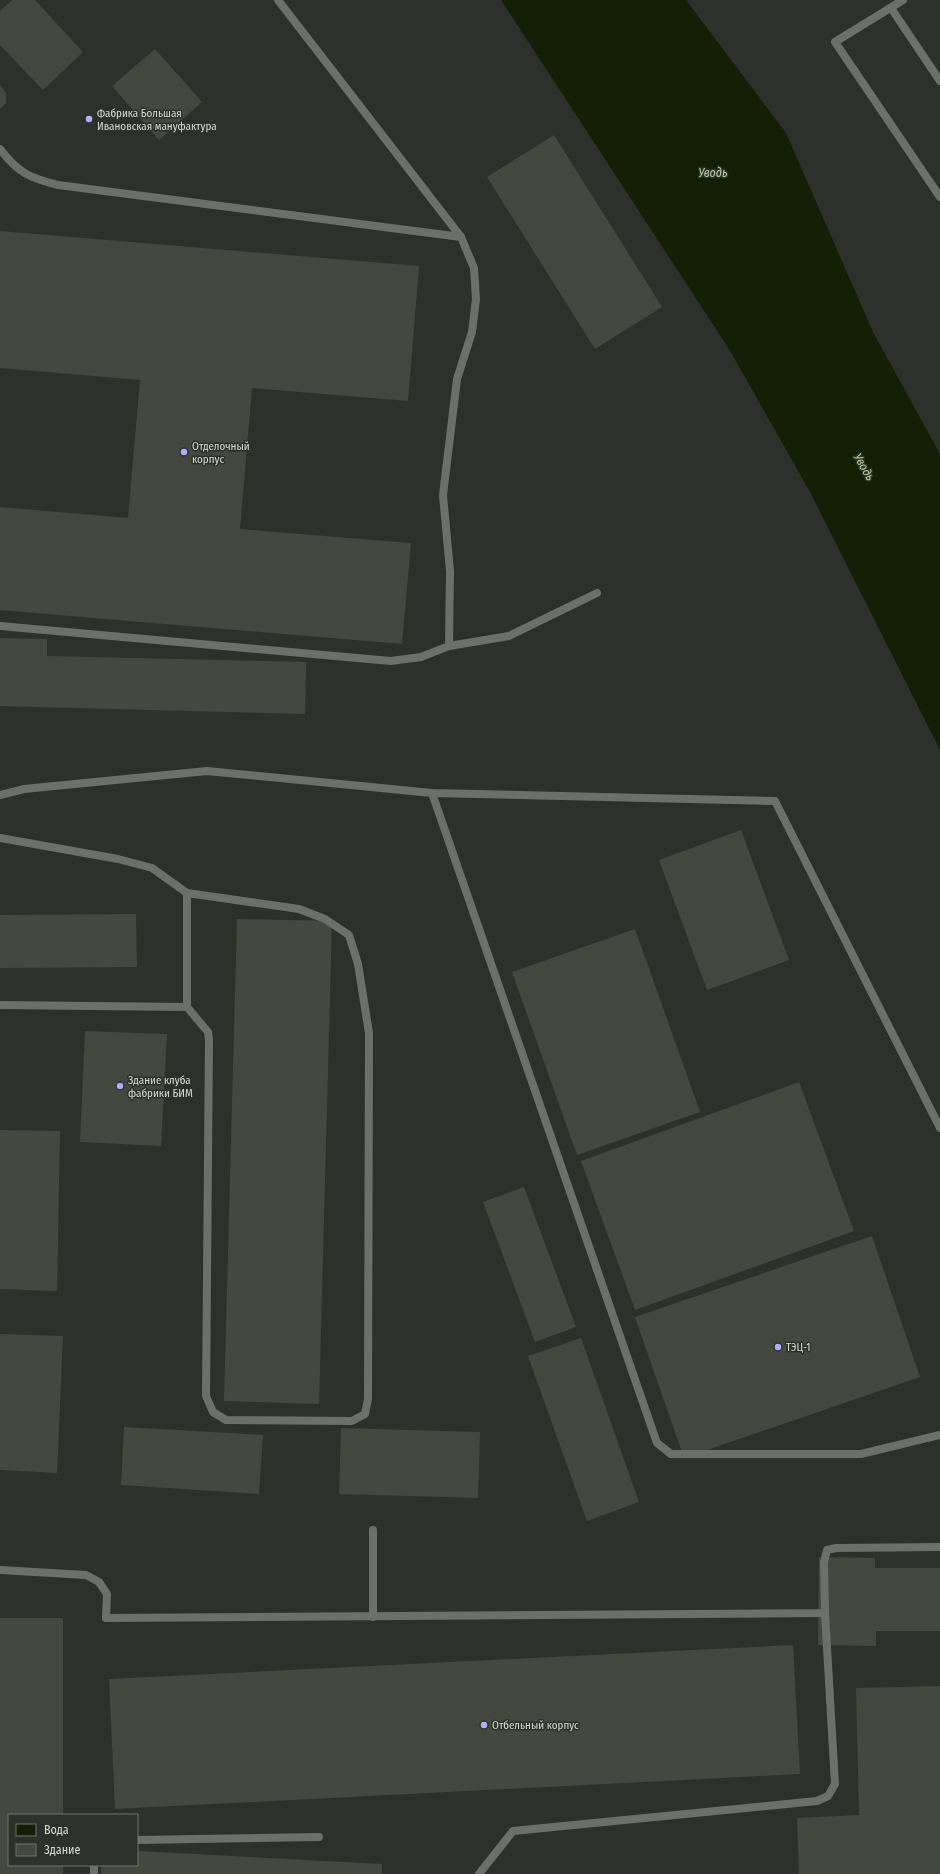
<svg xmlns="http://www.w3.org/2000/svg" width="940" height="1874" viewBox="0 0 940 1874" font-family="'Fira Sans Condensed',sans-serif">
<rect width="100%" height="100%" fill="#2e312b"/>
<polygon fill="#142005" points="501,0 686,0 786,133 873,332 940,454 940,750 810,492 729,349"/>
<g fill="#444841">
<polygon points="12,0 35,0 83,52 43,90 0,45 0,11"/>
<polygon points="155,49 202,102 159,140 112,86"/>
<polygon points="0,85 6,93 6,103 0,109"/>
<polygon points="554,135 662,307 595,349 487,177"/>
<polygon points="0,231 419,266 408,401 252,388 240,529 411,543 402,644 0,610 0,507 128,518 140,380 0,368"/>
<polygon points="0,638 47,639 47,656 306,662 305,714 0,706"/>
<polygon points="741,830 789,960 707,990 659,860"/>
<polygon points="136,914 137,967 0,968 0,915"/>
<polygon points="237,919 332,921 319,1404 224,1401"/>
<polygon points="635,929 700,1112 577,1155 512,972"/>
<polygon points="85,1031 167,1034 161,1146 80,1142"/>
<polygon points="799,1082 854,1231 635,1310 581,1161"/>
<polygon points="0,1130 60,1131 57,1291 0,1289"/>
<polygon points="524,1187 576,1327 535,1342 483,1202"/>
<polygon points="872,1236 920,1377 684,1458 635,1317"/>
<polygon points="0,1334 63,1336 57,1473 0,1470"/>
<polygon points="581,1338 639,1502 587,1521 528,1356"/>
<polygon points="124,1427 263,1435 259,1494 121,1485"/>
<polygon points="341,1428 480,1432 478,1498 339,1494"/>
<polygon points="819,1557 875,1558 875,1568 940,1568 940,1631 876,1631 876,1646 818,1645"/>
<polygon points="0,1618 63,1618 63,1815 9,1815 9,1865 63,1865 63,1874 0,1874"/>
<polygon points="793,1645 800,1774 115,1809 109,1679"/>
<polygon points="940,1686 940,1874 799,1874 797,1818 859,1815 856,1688"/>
<polygon points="137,1851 382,1864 382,1874 101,1874 102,1865 137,1865"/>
</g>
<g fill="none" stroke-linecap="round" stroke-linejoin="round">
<g stroke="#6d6f6c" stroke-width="8">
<polyline points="278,0 461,237 474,268 476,299 472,332 457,379 443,495 450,571 449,646"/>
<polyline points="903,0 835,42 940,197"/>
<polyline points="891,8 940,81"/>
<path d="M 0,149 C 18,173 30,178 58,185 L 461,237"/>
<polyline points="0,626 391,661 421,657 449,646 509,636 597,593"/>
<polyline points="432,793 657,1443 671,1454 861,1454 940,1435"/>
<polyline points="0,795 24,789 207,771 432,793 775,801 940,1128"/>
<polyline points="0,838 118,859 152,868 187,893 299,909 325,919 349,935 358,964 369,1033 368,1399 365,1414 352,1421 226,1420 213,1412 206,1396 209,1040 208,1032 187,1007 187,893"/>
<polyline points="0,1005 187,1007"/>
<polyline points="0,1570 86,1575 99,1582 107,1594 106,1618 825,1613 824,1562 827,1550 836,1548 940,1547"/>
<polyline points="373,1617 373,1530"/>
<polyline points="137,1840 319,1837"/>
<polyline points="94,1874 94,1865"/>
<polyline points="479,1874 513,1831 817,1801 828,1796 835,1784 825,1613"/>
</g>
</g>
<g fill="#aab0fc" stroke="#2e312b" stroke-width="1.5">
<circle cx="89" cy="119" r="4"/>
<circle cx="184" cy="452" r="4"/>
<circle cx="120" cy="1086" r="4"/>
<circle cx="778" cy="1347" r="4"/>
<circle cx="484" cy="1725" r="4"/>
</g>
<g text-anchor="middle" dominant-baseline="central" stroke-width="3" stroke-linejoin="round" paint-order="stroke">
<g font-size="11" fill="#d8dad6" stroke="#2e312b" text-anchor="start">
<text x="97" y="113">Фабрика Большая<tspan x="97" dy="13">Ивановская мануфактура</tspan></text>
<text x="192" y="446">Отделочный<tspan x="192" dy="13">корпус</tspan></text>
<text x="128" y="1080">Здание клуба<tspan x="128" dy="13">фабрики БИМ</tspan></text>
<text x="786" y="1347">ТЭЦ-1</text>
<text x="492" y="1725">Отбельный корпус</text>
</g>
<g font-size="12" font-style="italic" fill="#b8d49d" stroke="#2e312b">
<text x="713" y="173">Уводь</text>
<text transform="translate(864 467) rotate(60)">Уводь</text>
</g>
</g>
<rect x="8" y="1814" width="130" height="52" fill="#2e312b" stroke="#72756f"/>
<rect x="16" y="1824" width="20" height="12" fill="#142005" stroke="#72756f"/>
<text x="44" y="1834" font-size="12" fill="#d8dad6">Вода</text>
<rect x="16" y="1844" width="20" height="12" fill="#444841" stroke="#72756f"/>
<text x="44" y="1854" font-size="12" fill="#d8dad6">Здание</text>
</svg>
